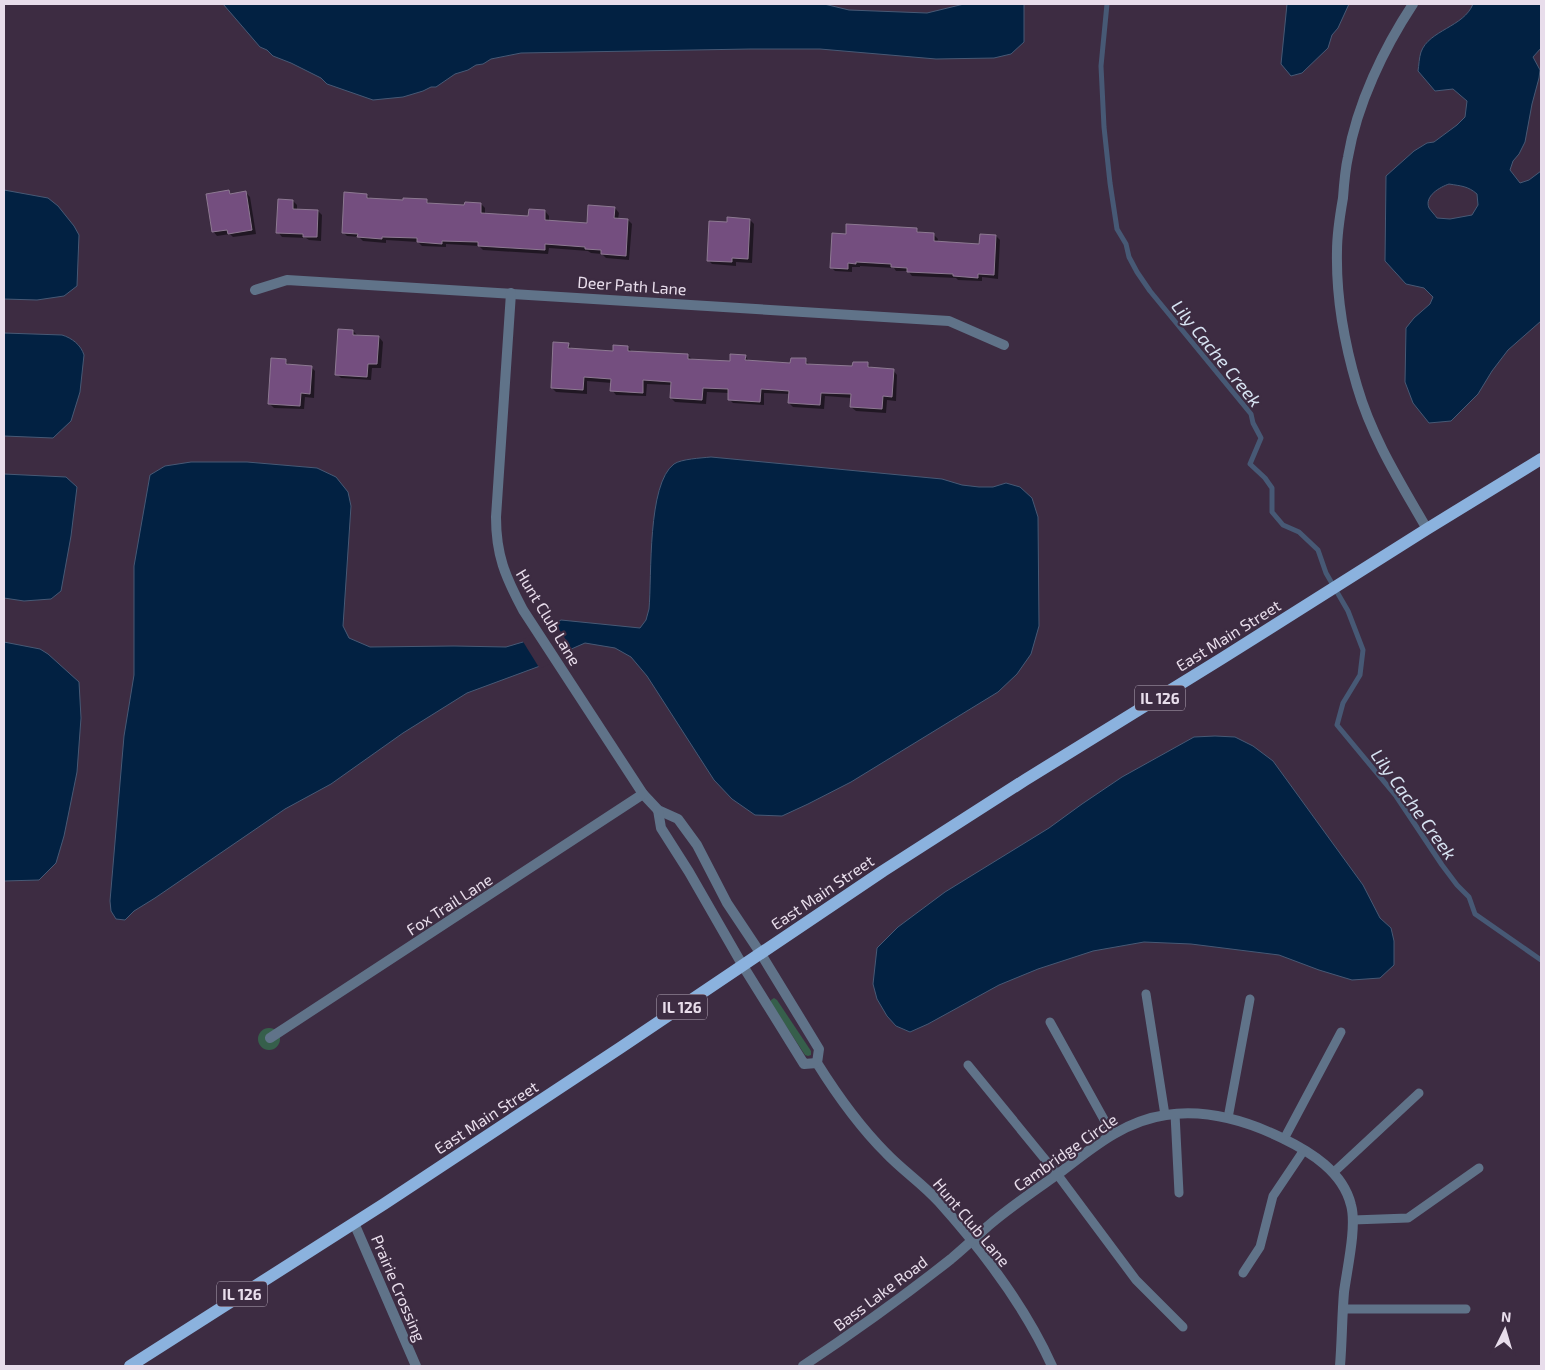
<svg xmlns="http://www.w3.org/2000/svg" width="1545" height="1370" viewBox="0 0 1545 1370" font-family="'Exo 2',sans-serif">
<rect width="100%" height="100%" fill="#3d2c42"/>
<g fill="#365f4b">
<polygon points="774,998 777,1000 811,1051 811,1055 808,1056 805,1055 771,1003 771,1000"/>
<circle cx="269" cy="1039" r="11"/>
</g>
<g fill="#022142" stroke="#475975" fill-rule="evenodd">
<polygon points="223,4 824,4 849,10 927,13 964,4 1024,4 1024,42 1011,54 994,58 936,59 820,49 750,49 521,53 491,59 483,64 476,65 468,70 455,74 436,87 431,87 423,91 403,97 373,100 327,84 321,78 291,63 273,56 267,50 260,47"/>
<polygon points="1287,4 1349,4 1338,28 1332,35 1328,48 1302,73 1291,76 1281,64"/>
<path d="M 1473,4 L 1541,4 L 1541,48 L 1533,57 L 1540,70 L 1539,78 L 1532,104 L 1525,142 L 1519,154 L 1513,161 L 1510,170 L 1520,183 L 1529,180 L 1541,171 L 1541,321 L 1508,350 L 1492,371 L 1478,394 L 1451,421 L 1429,423 L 1413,403 L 1405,382 L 1406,328 L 1414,318 L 1430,304 L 1433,297 L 1424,288 L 1406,284 L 1385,261 L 1386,176 L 1414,151 L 1427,143 L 1434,142 L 1457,125 L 1465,117 L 1467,101 L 1453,89 L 1435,91 L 1418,71 C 1419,65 1419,58 1421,52 C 1429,30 1464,27 1473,4 ZM 1449,184 C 1461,186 1468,186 1477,194 L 1478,205 L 1472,215 L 1450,219 L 1437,218 C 1435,215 1431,211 1429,208 C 1424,196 1440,187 1449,184 Z"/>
<polygon points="4,190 48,198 58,206 74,226 79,235 77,286 64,296 37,300 4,299"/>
<path d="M 4,333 L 62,335 C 72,338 81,345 84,355 L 80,392 L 71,421 L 53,438 L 4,436 Z"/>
<path d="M 711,457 L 942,479 L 962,485 L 979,487 L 993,487 L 1006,483 L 1020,487 L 1032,498 L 1038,517 L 1039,626 L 1031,654 L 1017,674 L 998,692 L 851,782 L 808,804 L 782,816 L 755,815 L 732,799 L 714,780 L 647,676 L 631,657 L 615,648 L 585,643 L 569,650 L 540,666 L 467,693 L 403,733 L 331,784 L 285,809 L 155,898 L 134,911 L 125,920 L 116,919 L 111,911 L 110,901 L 124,736 L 134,675 L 134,566 L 150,475 L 165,466 L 191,462 L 247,462 L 317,468 L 336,477 L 348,492 L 351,506 L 343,626 L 349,638 L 370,647 L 454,646 L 506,647 L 523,642 L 561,620 L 640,628 L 646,620 L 649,609 C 652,576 647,484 674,464 C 681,459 701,458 711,457 Z"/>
<polygon points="4,474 66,477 77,487 71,536 61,591 51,599 24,601 4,598"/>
<polygon points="4,642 40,649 48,654 79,682 81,718 77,772 64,836 56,863 39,880 4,881"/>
<polygon points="1215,736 1235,737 1253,746 1273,761 1363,885 1380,918 1391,928 1394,941 1394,965 1380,978 1352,980 1319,970 1279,955 1191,944 1144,942 1093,951 1038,969 999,985 928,1024 910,1032 896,1026 887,1016 877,999 873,984 877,948 898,927 945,892 1049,828 1082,804 1122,777 1194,737"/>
</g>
<polygon fill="#3d2c42" points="554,621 573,651 540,669 522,640"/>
<g fill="#0007">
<polygon points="229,191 232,195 246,193 250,197 256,234 233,237 230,234 217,236 213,231"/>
<polygon points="367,195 372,200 404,201 426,200 431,205 466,207 481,204 485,208 485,214 529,217 545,211 549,216 549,222 588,224 615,208 619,213 618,219 628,220 632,224 629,260 606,258 602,254 591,253 588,251 549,248 548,254 483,250 479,246 446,244 446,247 422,246 418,242 386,240 386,243 363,241 359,237 347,236 343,232"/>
<polygon points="293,201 297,205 297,210 318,211 322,215 321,241 309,240 306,238 282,237 278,232"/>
<polygon points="750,220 754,224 752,263 736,262 736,266 712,264 708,260 728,223"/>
<polygon points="916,229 921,234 933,234 938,239 937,242 980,245 996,236 1000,240 998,279 982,277 982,281 958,280 956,278 912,276 908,271 896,271 894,268 860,266 860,267 852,267 852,272 835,271 831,267 847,235"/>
<polygon points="353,331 357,335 379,337 383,342 381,368 372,368 371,380 341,378 337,374"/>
<polygon points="568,345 572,349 614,352 628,347 632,352 687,355 692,359 731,362 745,356 749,361 792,364 805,360 810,365 854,368 867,364 872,368 893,370 897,375 896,401 887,400 886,413 856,411 851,407 852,398 825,396 824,409 793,407 789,403 790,394 764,393 764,405 733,403 729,399 729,393 707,392 706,404 675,402 671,398 672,385 647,384 646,396 616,395 612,390 612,383 587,381 587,394 556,392 552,388"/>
<polygon points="285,361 290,365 311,367 315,371 314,398 305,397 304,409 274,408 269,403"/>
</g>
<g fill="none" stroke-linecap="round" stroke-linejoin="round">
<polyline stroke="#475975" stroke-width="5" points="1107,4 1101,66 1104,127 1110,183 1117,229 1126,244 1129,257 1137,272 1150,291 1251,414 1253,423 1261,438 1250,464 1265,478 1272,488 1272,512 1283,525 1299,532 1318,550 1326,573 1348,611 1363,650 1360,675 1343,703 1337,725 1396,796 1442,865 1457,885 1469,897 1475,914 1541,960"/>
</g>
<g fill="#744e7f" stroke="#8d7992">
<polygon points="229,190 230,194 246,191 252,230 228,234 227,230 212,232 206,194"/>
<polygon points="344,192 367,194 367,198 403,200 403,198 427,199 427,203 464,205 465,202 481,203 481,213 528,216 529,209 545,210 545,220 587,223 588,205 615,207 614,218 628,219 626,256 601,254 601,250 585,249 585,247 545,244 545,250 478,246 478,242 442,241 442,244 417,242 417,238 382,237 382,239 357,237 358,234 342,233"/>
<polygon points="278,199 293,200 293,209 318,210 317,237 303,237 303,234 276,233"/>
<polygon points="727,217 750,219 748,259 732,258 732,262 707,261 709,221 727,222"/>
<polygon points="846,224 917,228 917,232 934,233 934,241 979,244 980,234 996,235 994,275 978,274 978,278 953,276 953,274 907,272 907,268 891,267 891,264 856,262 856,264 848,263 848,269 830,268 832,233 846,234"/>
<polygon points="338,329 353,330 353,335 379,336 377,364 368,364 367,377 335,375"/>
<polygon points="553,342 569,343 568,348 613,351 613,345 628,346 628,351 688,354 688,359 730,361 730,354 746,355 745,360 790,363 791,358 806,358 806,364 852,366 853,362 868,362 868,367 894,369 892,397 883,396 882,409 850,407 851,394 821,393 820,405 788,403 789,391 761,389 760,402 728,400 728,389 703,388 702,400 670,398 671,382 643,380 643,393 610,391 611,379 584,377 583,390 551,388"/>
<polygon points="271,358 286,359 286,364 312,366 310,394 301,393 300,406 268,404"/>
</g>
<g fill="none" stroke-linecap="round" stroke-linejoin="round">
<g stroke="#607389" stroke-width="9">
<polyline points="1146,994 1165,1115"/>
<polyline points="1050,1022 1112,1134"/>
<polyline points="968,1065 1057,1174 1136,1280 1183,1327"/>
<polyline points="1175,1114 1179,1193"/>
<polyline points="1228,1118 1250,999"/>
<polyline points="1284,1139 1341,1032"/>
<polyline points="1334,1172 1419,1093"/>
<polyline points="1353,1220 1408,1218 1479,1168"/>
<polyline points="1243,1273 1260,1247 1273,1196 1304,1150"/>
<polyline points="1343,1309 1466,1309"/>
</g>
<g stroke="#607389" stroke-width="10">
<polyline points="255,290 287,280 949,321 1004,345"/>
<path d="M 511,293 L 496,517 C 496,555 505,576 523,610 L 643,794 L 658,810 L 678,819 L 697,845 L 727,903 L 761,954 L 819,1049 L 817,1063 C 837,1095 859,1126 886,1153 C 902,1170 923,1184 939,1202 C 983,1251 1025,1306 1052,1366"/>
<polyline points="658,810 661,828 689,872 743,966 804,1064 817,1063"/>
<polyline points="270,1038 643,794"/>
<polyline points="354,1223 416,1366"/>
<path d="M 803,1366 C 854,1332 903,1297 951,1259 C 964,1248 976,1237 988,1226 C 1010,1207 1034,1191 1058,1174 C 1091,1149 1123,1121 1166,1115 C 1205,1109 1247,1121 1282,1138 C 1311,1152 1343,1172 1351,1205 C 1357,1226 1347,1269 1344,1292 C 1342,1316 1342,1341 1340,1366"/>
</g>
<path stroke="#607389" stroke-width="10" d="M 1413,4 C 1384,48 1357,104 1348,157 C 1345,170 1344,184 1343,198 C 1340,215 1337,233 1337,251 C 1336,296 1344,342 1357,386 C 1372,438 1400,482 1427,529"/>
<polyline stroke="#8bb2de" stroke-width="12" points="130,1366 384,1204 620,1048 883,871 1025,780 1221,659 1427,529 1541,459"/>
</g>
<g text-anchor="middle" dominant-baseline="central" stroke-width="4.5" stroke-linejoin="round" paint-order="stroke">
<g fill="#3d2c42" stroke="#b5a8b8" stroke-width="1">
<rect x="1135" y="685.5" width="50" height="25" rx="4"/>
<rect x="657" y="994.5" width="50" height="25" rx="4"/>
<rect x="217" y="1281.5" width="50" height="25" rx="4"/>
</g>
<g font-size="15" font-weight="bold" fill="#e8ddeb">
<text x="1160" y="698">IL 126</text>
<text x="682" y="1007">IL 126</text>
<text x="242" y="1294">IL 126</text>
</g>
<g font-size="16" fill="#e8ddeb" stroke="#3d2c42">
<text transform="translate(632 285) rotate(4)">Deer Path Lane</text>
<text transform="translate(549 617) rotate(59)">Hunt Club Lane</text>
<text transform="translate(1228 635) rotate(-32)">East Main Street</text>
<text transform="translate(822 892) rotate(-34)">East Main Street</text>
<text transform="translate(449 904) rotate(-33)">Fox Trail Lane</text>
<text transform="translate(486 1117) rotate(-33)">East Main Street</text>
<text transform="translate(1065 1152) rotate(-35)">Cambridge Circle</text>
<text transform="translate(972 1222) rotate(50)">Hunt Club Lane</text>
<text transform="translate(399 1288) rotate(67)">Prairie Crossing</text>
<text transform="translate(880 1293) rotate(-37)">Bass Lake Road</text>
</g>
<g font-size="18" font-style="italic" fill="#d7e3f2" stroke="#3d2c42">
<text transform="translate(1217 353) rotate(51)">Lily Cache Creek</text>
<text transform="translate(1414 804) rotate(54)">Lily Cache Creek</text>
</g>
</g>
<rect width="1545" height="1370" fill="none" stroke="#e8ddeb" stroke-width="10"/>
<g transform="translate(1505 1330) rotate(5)" stroke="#3d2c42" stroke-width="4" paint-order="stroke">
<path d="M0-4L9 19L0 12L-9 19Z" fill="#e8ddeb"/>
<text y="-8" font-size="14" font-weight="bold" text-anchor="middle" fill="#e8ddeb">N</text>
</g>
</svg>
